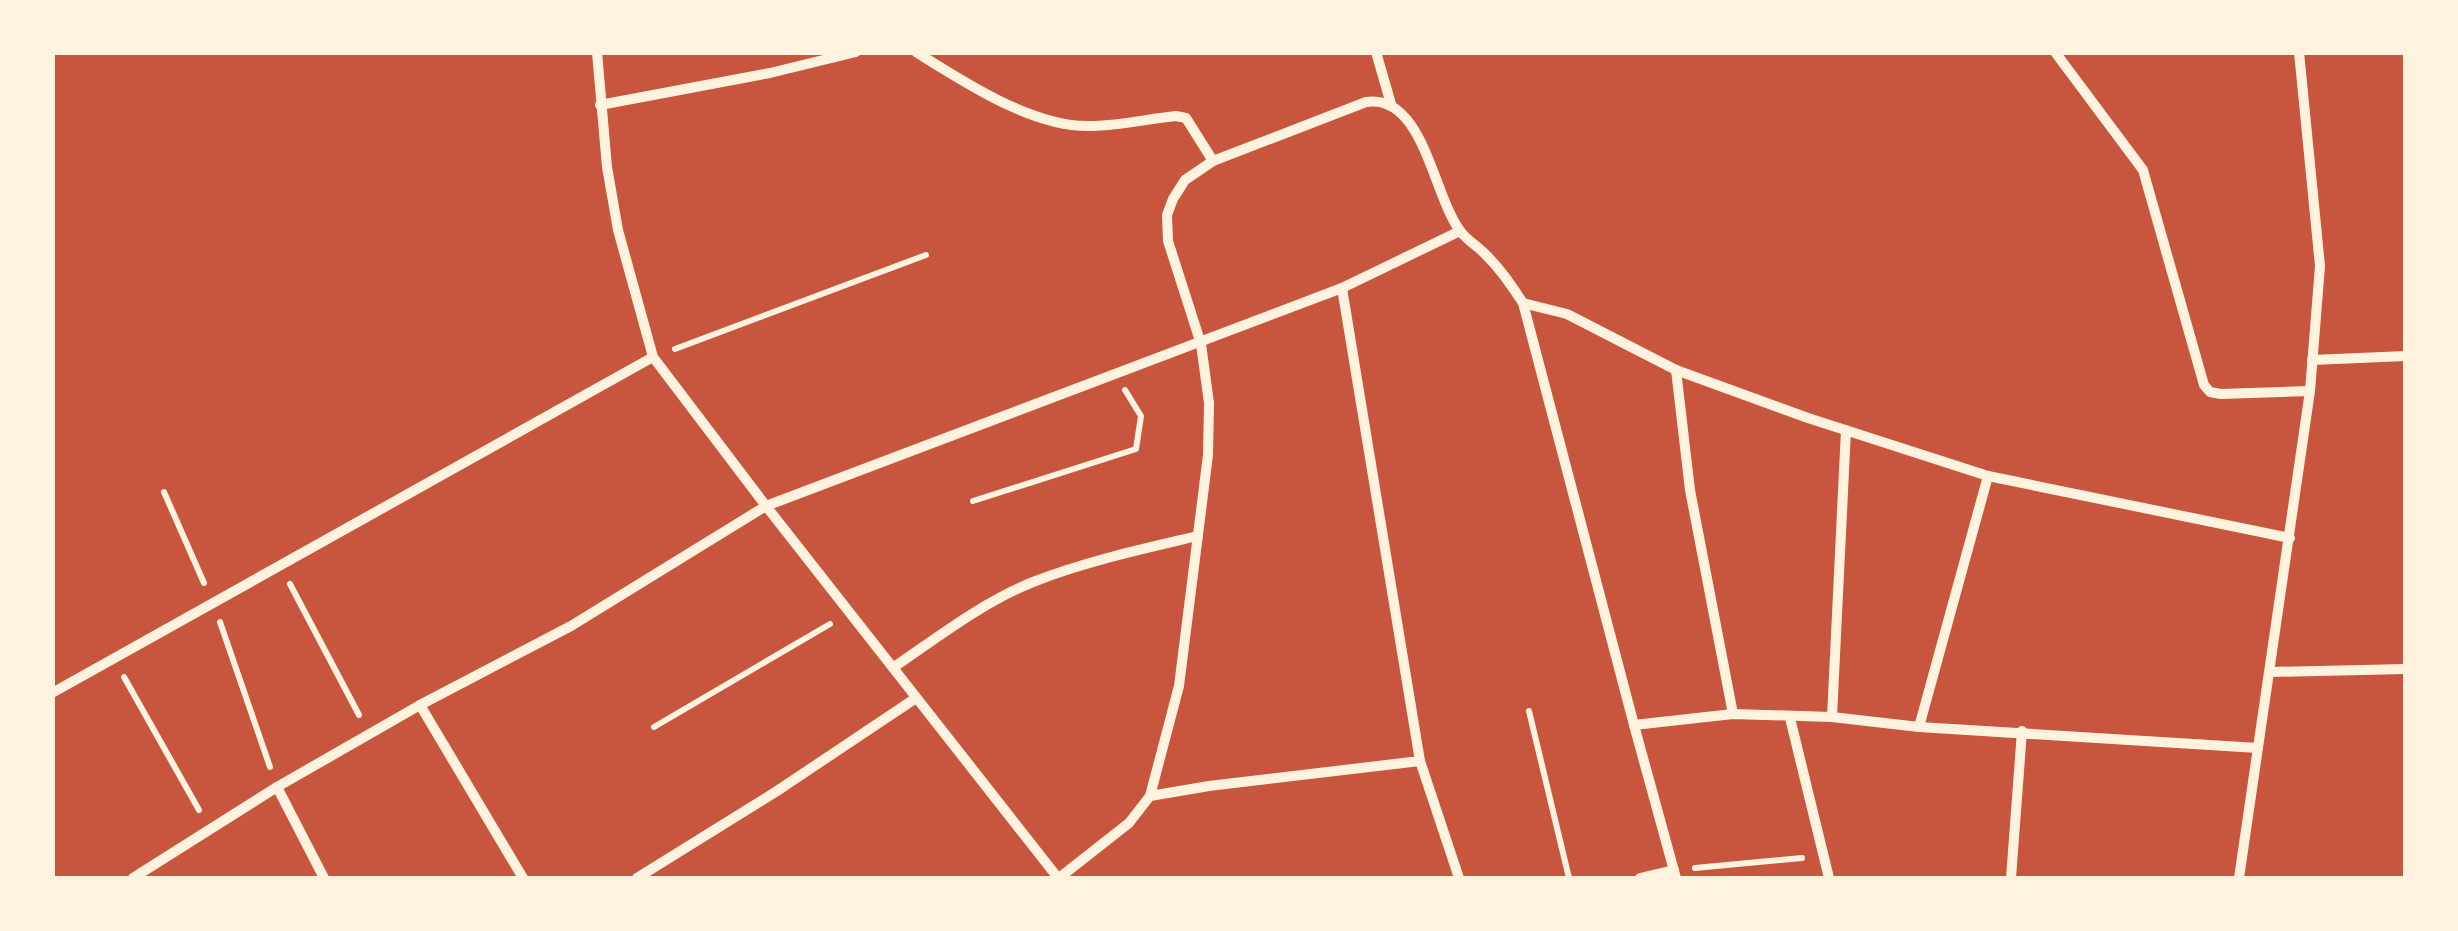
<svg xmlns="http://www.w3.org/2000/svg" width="2458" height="931" viewBox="0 0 2458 931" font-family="Cabin,sans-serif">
<rect width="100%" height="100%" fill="#c8553d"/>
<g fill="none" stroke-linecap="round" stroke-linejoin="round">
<g stroke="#fff3e0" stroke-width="6">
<polyline points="675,349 926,255"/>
<polyline points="164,492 204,583"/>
<polyline points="973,501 1136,449 1141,416 1125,390"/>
<polyline points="290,584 359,715"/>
<polyline points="220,622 270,767"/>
<polyline points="124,677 199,810"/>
<polyline points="1529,711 1569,878"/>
<polyline points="654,727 830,624"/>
<polyline points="1695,868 1802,858"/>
</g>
<g stroke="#fff3e0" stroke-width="10">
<polyline points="597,52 607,167 618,230 653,357 766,506 1058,878"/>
<path d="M 916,52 C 964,82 1032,127 1089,126 C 1118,126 1147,119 1176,116 L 1186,118 L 1213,161"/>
<polyline points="1376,52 1391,104"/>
<polyline points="2055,52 2143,170 2204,385 2210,392 2221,394 2310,391"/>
<polyline points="600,105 770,73 856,52"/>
<polyline points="1342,288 1420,761 1459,878"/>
<polyline points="1523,303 1567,314 1676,370 1808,418 1988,476 2290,538"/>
<polyline points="2312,360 2406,356"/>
<polyline points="1676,370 1690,490 1733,714"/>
<path d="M 894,667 C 938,637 983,602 1033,582 C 1087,561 1143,549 1198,536"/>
<polyline points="2270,672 2406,669"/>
<polyline points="52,693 653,357"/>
<polyline points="420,705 523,878"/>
<polyline points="1832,717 1846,430"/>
<polyline points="1790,718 1829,878"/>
<polyline points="1634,725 1676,878"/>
<polyline points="1919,727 1988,476"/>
<polyline points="277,787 324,878"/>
<polyline points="1150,796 1209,786 1420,761"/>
<polyline points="133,878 277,787 420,705 571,626 766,506 1342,288 1460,231"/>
<polyline points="637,878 777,791 916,698"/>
<path d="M 1059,878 L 1129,823 L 1150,796 L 1179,686 L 1208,455 L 1209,403 L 1201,344 L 1168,241 L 1167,215 L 1173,199 L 1185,180 L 1213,161 L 1366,102 C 1424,93 1433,197 1461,232 C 1467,240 1477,246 1484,253 C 1500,268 1511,285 1523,303 L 1634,725 L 1733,714 L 1832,717 L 1919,727 L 2258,748"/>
<polyline points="1640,878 1674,870"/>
<polyline points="2011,878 2022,731"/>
<polyline points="2239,878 2310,391 2320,266 2299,52"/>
</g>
</g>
<rect width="2458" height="931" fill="none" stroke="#fff3e0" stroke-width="110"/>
</svg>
